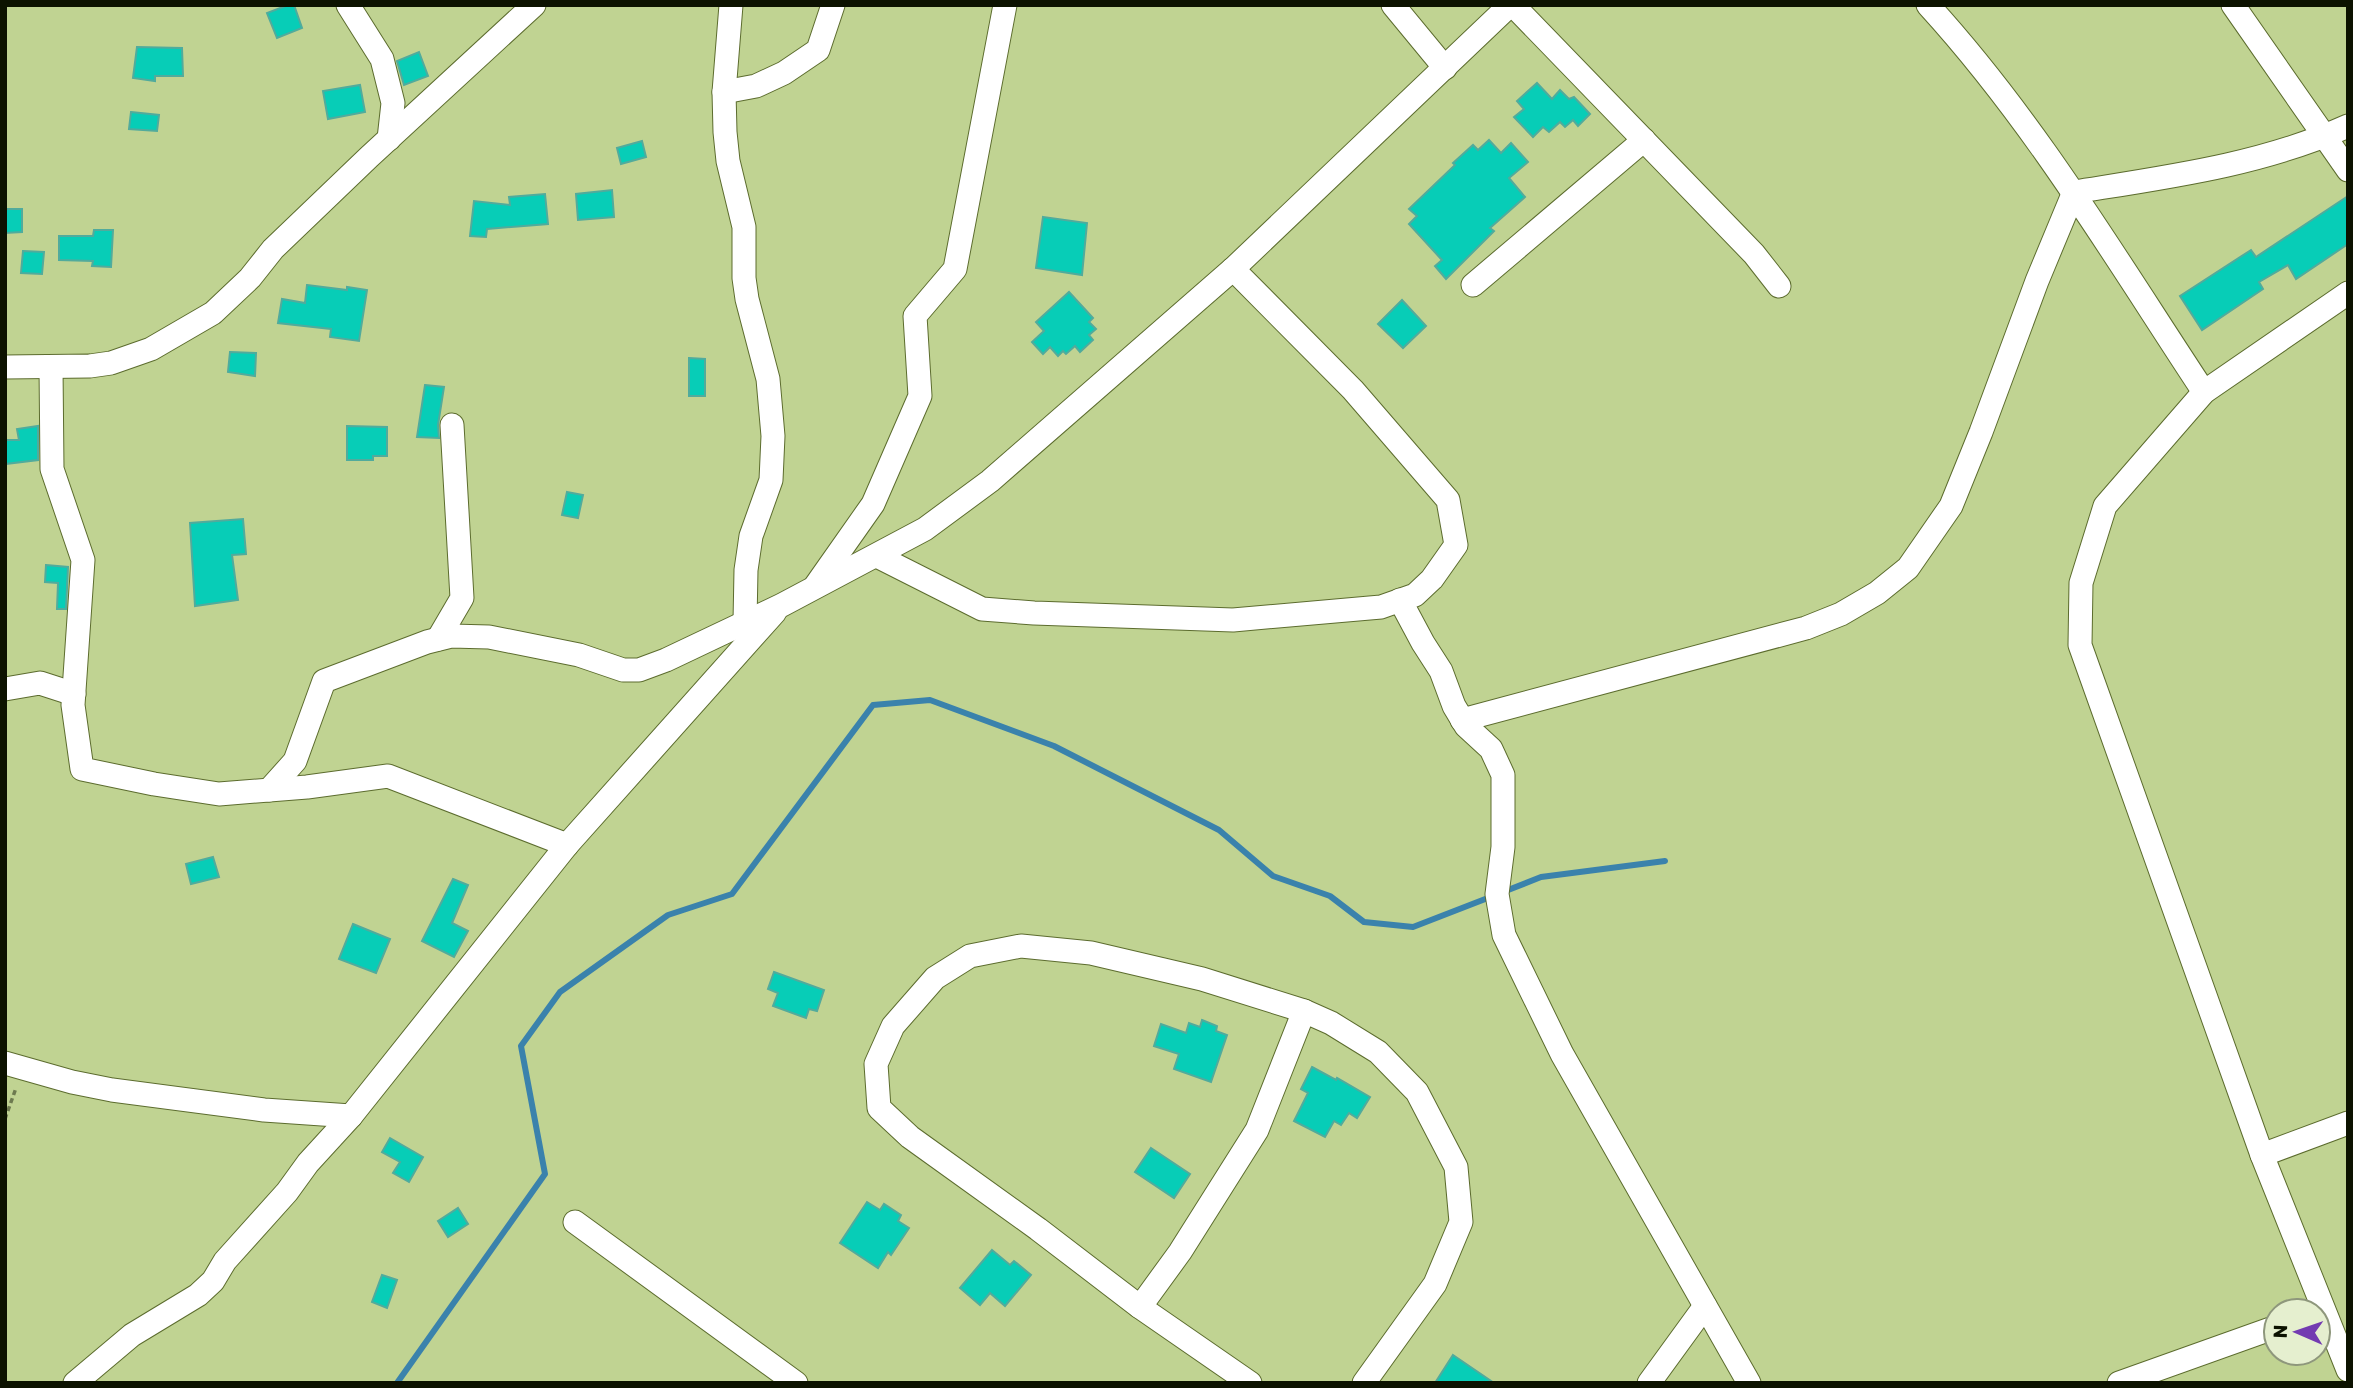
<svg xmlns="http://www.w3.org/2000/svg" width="2353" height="1388" viewBox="0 0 2353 1388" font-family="Rubik,sans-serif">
<rect width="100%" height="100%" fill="#c0d392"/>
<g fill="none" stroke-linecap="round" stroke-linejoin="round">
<g stroke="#3a82ac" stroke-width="6">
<polyline points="1503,892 1541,877 1665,861"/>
<polyline points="397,1383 545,1174 521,1046 560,992 668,915 732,894 873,705 930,700 1054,746 1219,830 1273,876 1330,896 1364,922 1413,927 1493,896"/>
</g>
</g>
<g fill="#07cdb7" stroke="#51ab9c" stroke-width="2">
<polygon points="288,5 294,5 302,28 277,38 267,13"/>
<polygon points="137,47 182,48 183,76 155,76 155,81 133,78"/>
<polygon points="419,52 428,76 404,85 397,61"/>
<polygon points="1537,83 1552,99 1560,90 1569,99 1574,97 1590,114 1578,126 1573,120 1565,127 1560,122 1549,132 1543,127 1533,137 1514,117 1524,109 1517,101"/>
<polygon points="360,85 365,112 328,119 323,91"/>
<polygon points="131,112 159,115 157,131 129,129"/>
<polygon points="1489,140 1501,153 1511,143 1528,162 1509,178 1525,197 1490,228 1494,231 1446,279 1435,266 1442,260 1409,224 1417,216 1409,209 1455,165 1453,163 1473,145 1478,150"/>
<polygon points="642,141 646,157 621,164 617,148"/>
<polygon points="612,190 614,217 578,220 576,194"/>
<polygon points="545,194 548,224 487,229 486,237 470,236 474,201 510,205 509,197"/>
<polygon points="2348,196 2348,244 2296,279 2288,265 2259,282 2263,289 2202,330 2180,296 2251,250 2256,257"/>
<polygon points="5,209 22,209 22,232 5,233"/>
<polygon points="1043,217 1087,223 1082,275 1036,268"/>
<polygon points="94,230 113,230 111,267 92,266 93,261 59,260 59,236 93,236"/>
<polygon points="23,251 44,252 42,274 21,273"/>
<polygon points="307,285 347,290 347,287 367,290 359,341 330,337 331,329 278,323 282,299 305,303"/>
<polygon points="1069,292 1093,318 1089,322 1096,329 1089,335 1093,340 1080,352 1075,346 1066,354 1063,351 1058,356 1050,347 1043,354 1032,342 1044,331 1036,322"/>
<polygon points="1402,300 1426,326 1403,348 1378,324"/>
<polygon points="230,352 256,353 255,376 228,372"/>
<polygon points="689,358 705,359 705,396 689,396"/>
<polygon points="425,385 444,387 438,425 439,438 417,437"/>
<polygon points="38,426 38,460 5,464 5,440 19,440 17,429"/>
<polygon points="347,426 387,427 387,456 373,456 373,460 347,460"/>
<polygon points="567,492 583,495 578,518 562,515"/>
<polygon points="243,519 246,554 232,555 238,600 195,606 190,523"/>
<polygon points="46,565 68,567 66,609 57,609 58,583 45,582"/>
<polygon points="213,857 219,877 191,884 186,864"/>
<polygon points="453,879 468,885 452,923 468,931 454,957 422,941"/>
<polygon points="353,924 390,939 376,973 339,959"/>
<polygon points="774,972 824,990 817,1011 809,1009 806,1018 773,1006 778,993 768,989"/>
<polygon points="1202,1020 1217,1026 1216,1031 1227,1035 1211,1082 1174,1069 1179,1054 1154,1046 1161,1024 1186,1033 1189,1023 1200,1027"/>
<polygon points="1312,1067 1336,1080 1337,1078 1370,1097 1357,1118 1349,1113 1341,1125 1334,1121 1325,1137 1294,1121 1308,1093 1301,1089"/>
<polygon points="390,1138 423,1157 409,1182 393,1173 400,1162 382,1152"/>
<polygon points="1151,1148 1190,1174 1174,1198 1135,1172"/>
<polygon points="867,1202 880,1210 884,1204 901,1215 898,1221 909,1228 891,1255 888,1252 878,1268 840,1243"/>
<polygon points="458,1208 468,1224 448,1237 438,1221"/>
<polygon points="992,1250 1010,1265 1014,1261 1031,1275 1005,1306 990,1293 980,1305 960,1288"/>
<polygon points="382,1275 397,1280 387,1308 372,1302"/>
<polygon points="1453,1355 1494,1383 1435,1383"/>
</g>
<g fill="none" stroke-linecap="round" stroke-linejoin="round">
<g stroke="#5c6c2e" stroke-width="25">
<g id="minor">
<polyline points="348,5 382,59 393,103 389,139"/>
<polyline points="731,5 724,92 725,132 728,161 744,227 744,278 747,299 768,379 773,436 771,480 751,536 746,570 745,622"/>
<polyline points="1393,5 1445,68"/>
<polyline points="1513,5 1754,254 1779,286"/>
<path d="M 1928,5 C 2035,122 2116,259 2204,392"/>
<polyline points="2233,5 2348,170"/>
<polyline points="724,92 756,86 784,73 818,50 833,5"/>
<polyline points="1473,285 1644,140"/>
<polyline points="2348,293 2204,392 2105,506 2081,583 2080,645 2262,1155 2348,1370"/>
<polyline points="5,367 90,366 111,363 151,349 213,313 250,278 273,249 369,157 534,5"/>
<polyline points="51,367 52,469 83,560 73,705 82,769 154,784 219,794 307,787 388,776 567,845"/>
<polyline points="877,556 982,609 1034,613 1233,620 1381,607 1415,595 1432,579 1456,545 1448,500 1353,390 1233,269"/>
<polyline points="816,585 873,504 920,396 915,316 955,269 1005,5"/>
<polyline points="1400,600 1423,643 1441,671 1454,706 1466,726 1491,749 1503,775 1503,847 1497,894 1504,935 1562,1054 1749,1383"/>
<polyline points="438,639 462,598 452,425"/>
<polyline points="5,689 40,683 74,694"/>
<path d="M 1462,720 L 1806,628 L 1841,614 L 1877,593 L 1908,568 L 1951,506 L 1981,432 L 2037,281 L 2074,192 C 2167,177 2261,165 2348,126"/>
<polyline points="269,790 295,761 324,681 427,642 451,636 489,637 579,655 623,670 639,670 666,660 782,605 925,529 990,481 1233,269 1510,5"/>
<polyline points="5,1063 72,1082 112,1090 264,1110 351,1116"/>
<polyline points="2262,1155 2348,1123"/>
<polyline points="575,1222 796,1383"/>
<polyline points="1140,1307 1180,1252 1257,1130 1304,1011"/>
<polyline points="75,1383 132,1335 198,1295 213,1281 225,1261 287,1192 308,1163 351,1116 567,845 775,612"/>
<polyline points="1250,1383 1140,1307 1038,1229 910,1137 879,1108 876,1064 893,1026 935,978 970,956 1021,946 1091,953 1202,979 1304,1011 1331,1023 1378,1052 1417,1092 1456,1167 1461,1222 1435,1284 1364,1383"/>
<polyline points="1649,1383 1705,1306"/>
<polyline points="2119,1383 2276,1327"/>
</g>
</g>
<polyline stroke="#6d7a4f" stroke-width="3.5" stroke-dasharray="5 3.5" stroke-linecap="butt" points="5,1119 16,1088"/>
<use href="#minor" stroke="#fff" stroke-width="23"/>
</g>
<rect width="2353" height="1388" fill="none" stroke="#0c1200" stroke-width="14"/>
<g transform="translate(2297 1332) rotate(272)"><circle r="33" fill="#e5efcf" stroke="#8e977c" stroke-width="2"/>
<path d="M0-5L12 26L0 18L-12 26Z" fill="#733bb1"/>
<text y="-10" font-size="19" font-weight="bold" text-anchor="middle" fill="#0c1200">N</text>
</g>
</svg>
